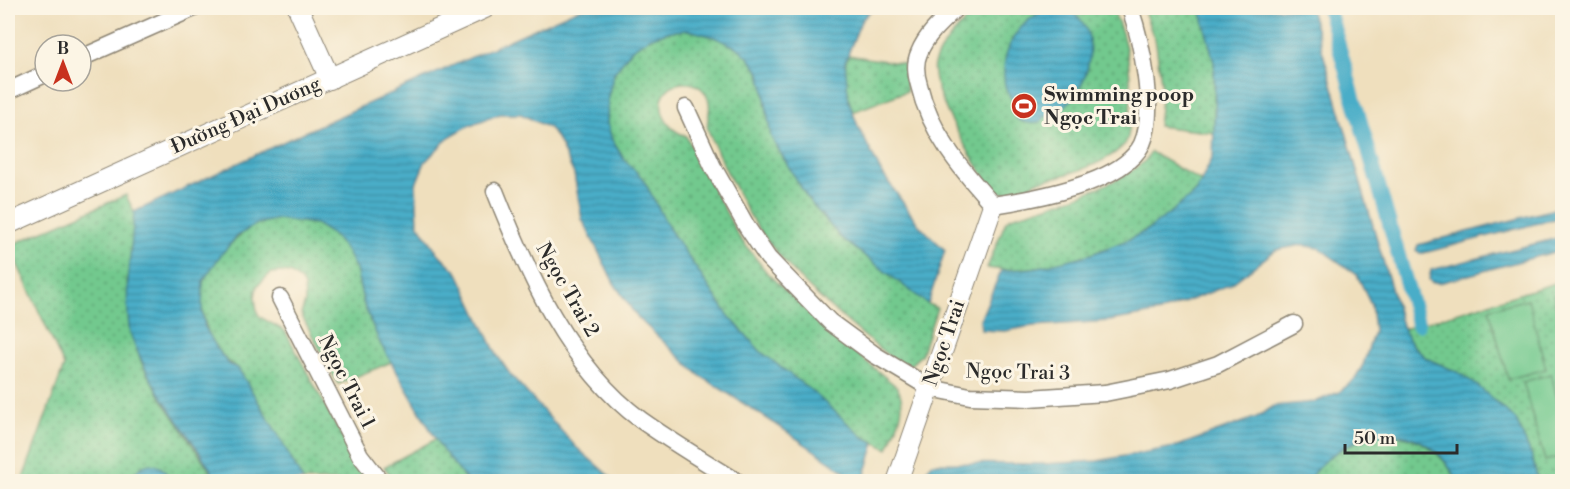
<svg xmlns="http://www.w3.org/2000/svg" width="1570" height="489" viewBox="0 0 1570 489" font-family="'Libre Bodoni',serif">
<defs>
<pattern id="green-dots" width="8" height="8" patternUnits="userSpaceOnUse" patternTransform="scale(1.5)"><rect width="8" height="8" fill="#72c98e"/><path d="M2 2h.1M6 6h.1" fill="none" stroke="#5ea374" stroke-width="1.8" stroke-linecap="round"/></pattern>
<pattern id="water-rules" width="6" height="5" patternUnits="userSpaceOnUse" patternTransform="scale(1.5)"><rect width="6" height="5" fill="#49adc8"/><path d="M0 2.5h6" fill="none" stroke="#3d8da3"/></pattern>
</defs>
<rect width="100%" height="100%" fill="#fcf5e5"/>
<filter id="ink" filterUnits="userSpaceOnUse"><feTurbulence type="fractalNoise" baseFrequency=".0167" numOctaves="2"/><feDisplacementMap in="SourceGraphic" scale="12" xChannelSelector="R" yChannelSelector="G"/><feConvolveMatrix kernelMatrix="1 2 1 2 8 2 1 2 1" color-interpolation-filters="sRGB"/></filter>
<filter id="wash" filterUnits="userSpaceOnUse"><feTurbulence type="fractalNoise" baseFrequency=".008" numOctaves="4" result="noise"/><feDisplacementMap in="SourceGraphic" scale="24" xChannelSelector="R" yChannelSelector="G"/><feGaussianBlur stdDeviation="1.35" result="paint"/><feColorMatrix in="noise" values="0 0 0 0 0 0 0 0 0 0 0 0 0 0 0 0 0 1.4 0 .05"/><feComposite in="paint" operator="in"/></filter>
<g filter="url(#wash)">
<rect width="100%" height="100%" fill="#efdfbd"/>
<g fill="url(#green-dots)" stroke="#4e7a5c" stroke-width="1.5">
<path d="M 982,8 L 1112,8 C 1129,42 1132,78 1130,115 C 1129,123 1130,136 1126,142 C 1111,163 1067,175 1043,180 C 1032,182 1032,186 1024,190 C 1015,194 1006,193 997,192 C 979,174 928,88 934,64 C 939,46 966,18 982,8 Z"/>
<polygon points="1143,8 1200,8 1214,62 1214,133 1158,126 1162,89 1156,44"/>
<path d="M 689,30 L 714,37 L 738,48 L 749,58 L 760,73 L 763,85 L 771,137 L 808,199 L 840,237 L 928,304 L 937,308 L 921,355 L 909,366 L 901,366 C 841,317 775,267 739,196 C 729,175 716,152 708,130 C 705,119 713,110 708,99 C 704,88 695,82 683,83 C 653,85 655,126 686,136 L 739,237 L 768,274 L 822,325 L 897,387 C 909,408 896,427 888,449 L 862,436 L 813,392 L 760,351 L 728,315 L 670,230 L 643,179 L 623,158 L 612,140 L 607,123 L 608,96 L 614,73 L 632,49 L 649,38 L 671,31 Z"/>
<path d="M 848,55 L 904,64 L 907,91 L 853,112 C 847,96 842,70 848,55 Z"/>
<path d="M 1151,152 L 1202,182 C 1196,193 1187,200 1176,208 C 1167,215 1157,224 1147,230 C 1108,252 1032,276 987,268 L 1006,221 L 1011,217 C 1043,208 1138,181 1151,152 Z"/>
<polygon points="126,195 134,212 131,259 127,278 129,328 142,364 163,401 217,481 22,481 64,366 9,246"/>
<path d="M 278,219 L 316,224 L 333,235 L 345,249 L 356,269 L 364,305 L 380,343 L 392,362 L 338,384 L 301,314 L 305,302 L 304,286 L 301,281 L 290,273 L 281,272 L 271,273 L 257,286 L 255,297 L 257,312 L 260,317 L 285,331 L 353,457 L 370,481 L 303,481 L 277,433 L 238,368 C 225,362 218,350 211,338 C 202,321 200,302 203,283 C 207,265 239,233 255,225 C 262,222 271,221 278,219 Z"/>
<polygon points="1562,281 1562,481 1538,481 1532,457 1516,420 1478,386 1459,373 1426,358 1412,344 1403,329"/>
<path d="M 1381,434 C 1417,434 1441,449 1457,481 L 1308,482 C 1323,454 1352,441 1381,434 Z"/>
<polygon points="436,439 467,481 395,481 384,467"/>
</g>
<g fill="#72c98e" stroke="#4e7a5c" stroke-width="1.5">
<polygon points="1562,292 1562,326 1553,295"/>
<polygon points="1528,299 1546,369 1508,379 1489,309"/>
<polygon points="1551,374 1562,417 1562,456 1545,461 1523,382"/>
</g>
<g fill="url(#water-rules)" stroke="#3a6c7a" stroke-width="1.5">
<path d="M 581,8 L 873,8 L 861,21 L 845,62 L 849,102 L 858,126 L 880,170 L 918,224 L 945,250 L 928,304 L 840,237 L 808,199 L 771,137 L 763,85 L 760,73 L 749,58 L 738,48 L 714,37 L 689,30 L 671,31 L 649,38 L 632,49 L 614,73 L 608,96 L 607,123 L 612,140 L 623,158 L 643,179 L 670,230 L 728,315 L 760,351 L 813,392 L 862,436 L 875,443 L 863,481 L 855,481 L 841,469 L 774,423 L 699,375 L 637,317 L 614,283 L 582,219 L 574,174 L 557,138 L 549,128 L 521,114 L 500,114 L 470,125 L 449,137 L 425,162 L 416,184 L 418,223 L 437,252 L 458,273 L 497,355 L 510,374 L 576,447 L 615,481 L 467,481 L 441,448 L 380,343 L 364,305 L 356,269 L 345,249 L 333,235 L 316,224 L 278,219 L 257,224 L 237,236 L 220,256 L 203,281 L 202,312 L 205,327 L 218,350 L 230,365 L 238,368 L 277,433 L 303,481 L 217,481 C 194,437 157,400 138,352 C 134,344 130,335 129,326 C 124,289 132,250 134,212 L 298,135 Z"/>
<path d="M 1052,8 C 1112,8 1093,103 1048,116 C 1039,118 1047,116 1041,121 C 1035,126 1025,122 1018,120 C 1015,114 1017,113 1016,107 C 1014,99 1006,94 1005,86 C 999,50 1018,19 1052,8 Z"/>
<path d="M 1200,8 L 1310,8 L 1403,329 L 1412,345 L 1426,358 L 1459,373 L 1478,386 L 1516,420 L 1532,457 L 1538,481 L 1457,481 C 1433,431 1387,422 1341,449 C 1328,457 1316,468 1308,481 L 923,481 L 926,471 L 932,463 L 1044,464 L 1097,461 L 1175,447 L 1257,417 L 1274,406 L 1315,402 L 1339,392 L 1354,380 L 1363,365 L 1374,331 L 1371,304 L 1357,275 L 1319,248 L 1301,245 L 1276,250 L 1231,284 L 1160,312 L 1109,321 L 1033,326 L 1005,331 L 981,330 L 980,320 L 1001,271 L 1035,268 L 1092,254 L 1130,239 L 1149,229 L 1196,192 L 1213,156 L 1215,104 L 1214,62 Z"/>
<polygon points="1562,207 1562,217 1420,254 1416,250 1418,245"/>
<polygon points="1562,237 1562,250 1439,283 1433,283 1429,280 1431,270"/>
<path d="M 150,464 C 160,465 168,471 168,481 L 133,481 C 134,471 140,466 150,464 Z"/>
</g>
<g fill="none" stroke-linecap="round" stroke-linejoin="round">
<polyline stroke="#49adc8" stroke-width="15" points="1328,8 1418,324"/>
</g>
</g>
<g filter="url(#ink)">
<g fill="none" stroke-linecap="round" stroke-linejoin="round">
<g stroke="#8d8574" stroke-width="19">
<g id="minor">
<path d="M 956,8 C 942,21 926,35 919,53 C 914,64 916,75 919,85 C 930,133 961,169 993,205 C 1033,199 1122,184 1142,144 C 1157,111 1141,40 1130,8"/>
<polyline points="81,58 194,8"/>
<polyline points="8,91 45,74"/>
<polyline points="686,108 713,167 747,227 768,258 830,322 875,355 930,388 970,396 1029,398 1105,393 1170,380 1218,364 1294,324"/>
<path d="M 495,191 C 527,272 568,366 641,420 C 672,442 705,462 738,482"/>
<polyline points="280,298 360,455 381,482"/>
</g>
</g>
<g stroke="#8d8574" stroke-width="22">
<g id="tertiary">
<polyline points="298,8 330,79"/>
<polyline points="8,224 485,8"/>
<polyline points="897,482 993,205"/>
</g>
</g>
<use href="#minor" stroke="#fff" stroke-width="16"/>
<use href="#tertiary" stroke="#fff" stroke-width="20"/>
</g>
</g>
<defs>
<g id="stadium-disc" transform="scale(1.35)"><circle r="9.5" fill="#c8321e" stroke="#fcf5e5"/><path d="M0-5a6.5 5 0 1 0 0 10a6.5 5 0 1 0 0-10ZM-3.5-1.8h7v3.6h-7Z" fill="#fff"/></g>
</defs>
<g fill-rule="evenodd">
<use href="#stadium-disc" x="1024" y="106"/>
</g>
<g text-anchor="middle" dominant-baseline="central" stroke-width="6" stroke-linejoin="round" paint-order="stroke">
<g font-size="20" font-weight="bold" fill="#2b2b2b" stroke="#fcf5e5" text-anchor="start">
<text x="1044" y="95">Swimming poop<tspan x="1044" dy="23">Ngọc Trai</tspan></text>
</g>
<g font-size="20" fill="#2b2b2b" stroke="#fcf5e5">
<text transform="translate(246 116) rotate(-24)">Đường Đại Dương</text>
<text transform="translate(567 290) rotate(60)">Ngọc Trai 2</text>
<text transform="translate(945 343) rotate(-71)">Ngọc Trai</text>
<text transform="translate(1018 373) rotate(1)">Ngọc Trai 3</text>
<text transform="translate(346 382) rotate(63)">Ngọc Trai 1</text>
</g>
</g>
<rect width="1570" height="489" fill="none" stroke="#fcf5e5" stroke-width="30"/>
<g transform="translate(63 63)"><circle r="28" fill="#fcf5e5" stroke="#a8a49b" stroke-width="1.5"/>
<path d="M0-4.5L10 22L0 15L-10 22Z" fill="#c8321e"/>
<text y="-9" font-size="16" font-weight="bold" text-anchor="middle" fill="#2b2b2b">B</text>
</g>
<path d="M1345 444v9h112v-9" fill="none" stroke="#2b2b2b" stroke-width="3"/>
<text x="1354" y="444" font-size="18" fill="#2b2b2b" stroke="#fcf5e5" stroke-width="4.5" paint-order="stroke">50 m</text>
</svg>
